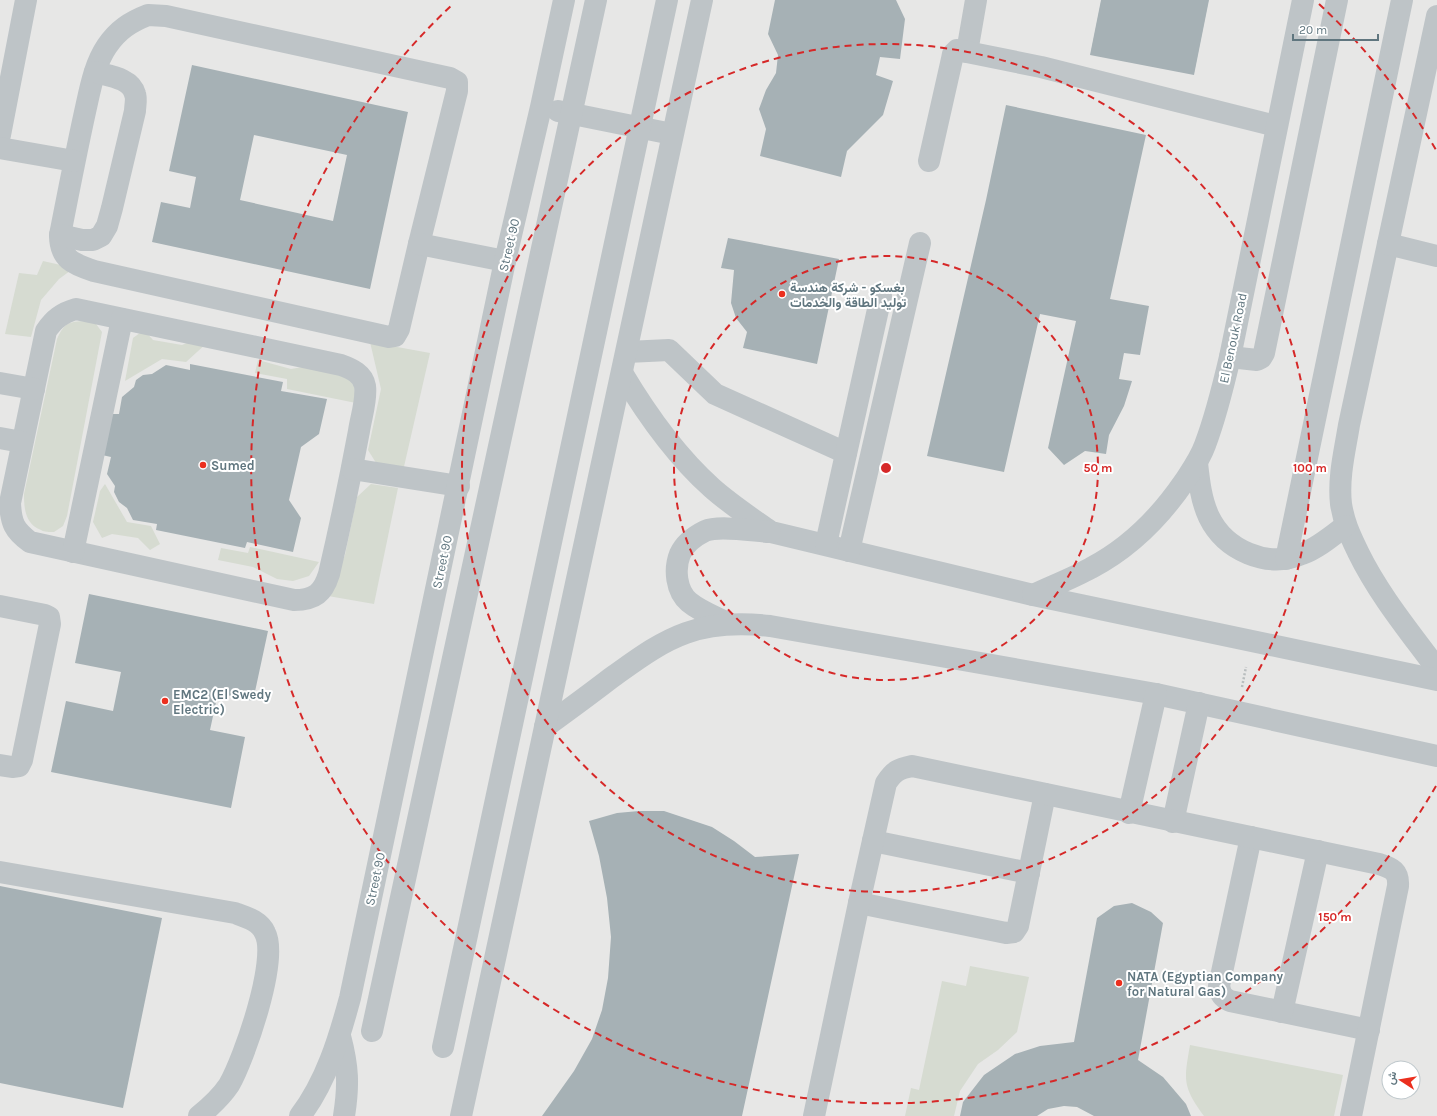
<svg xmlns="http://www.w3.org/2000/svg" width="1437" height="1116" viewBox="0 0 1437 1116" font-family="Karla,Vazirmatn,sans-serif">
<rect width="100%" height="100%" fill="#f6f6f2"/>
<path fill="#e7e7e6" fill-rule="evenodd" d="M 0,0 L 1437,0 L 1437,1116 L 0,1116 ZM 1389,1068 L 1413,1068 L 1413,1092 L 1389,1092 Z"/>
<g fill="#d6dbd1">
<polygon points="43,261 74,268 59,279 41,300 31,337 5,334 19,273 37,275"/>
<path d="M 86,321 L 96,324 L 102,332 L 67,516 L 63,526 L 54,532 C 50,532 44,532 41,530 C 25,524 24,508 24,494 L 57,339 C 65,322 68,322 86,321 Z"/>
<polygon points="144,330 153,340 182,345 194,340 208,342 186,362 162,359 125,381 133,338"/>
<polygon points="370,342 430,353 403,471 378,466 368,450 381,389"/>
<polygon points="258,360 291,369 314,365 345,373 354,385 356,403 287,389 287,379 255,373"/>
<polygon points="105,484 127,522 151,526 160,544 150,550 138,538 112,534 102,538 93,522 100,491"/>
<polygon points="371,484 398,488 374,604 328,596 345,555 357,497"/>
<polygon points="250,547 319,562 309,576 293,581 277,579 253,567 218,560 221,548 248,553"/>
<polygon points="970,966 1029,977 1017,1032 998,1050 978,1064 960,1091 954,1116 905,1116 911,1088 919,1090 942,981 966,986"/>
<path d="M 1190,1045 L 1343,1075 L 1334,1116 L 1204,1116 C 1182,1086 1184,1080 1190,1045 Z"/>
</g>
<g fill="#a6b1b5" fill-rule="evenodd">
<polygon points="775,0 896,0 905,19 900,59 880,57 876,75 893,81 883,115 847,151 841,177 760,156 766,129 759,109 766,90 776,73 778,55 768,34"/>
<polygon points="1101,0 1209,0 1194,75 1090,55"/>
<path d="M 192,65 L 408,112 L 370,289 L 152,242 L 161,202 L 190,208 L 196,177 L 169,171 ZM 254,135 L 347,155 L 333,221 L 240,200 Z"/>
<polygon points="1006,105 1146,135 1110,299 1149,306 1140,355 1124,353 1119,379 1132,381 1124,406 1109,435 1106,454 1085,451 1064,465 1048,448 1076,321 1040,314 1004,472 927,456 986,200"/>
<polygon points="728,238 839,259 817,364 743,348 747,332 736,318 731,303 734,270 721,268"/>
<polygon points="190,364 283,382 281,391 327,399 319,434 301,447 289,500 301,518 293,552 247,542 245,548 156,530 157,524 133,520 127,508 119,502 114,492 115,486 107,474 111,457 102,455 110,414 119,414 122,397 134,387 136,380 143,375 152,374 166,365 190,370"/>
<polygon points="89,594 268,631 253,701 218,693 210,730 245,737 231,808 51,772 66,701 113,711 121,672 75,663"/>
<polygon points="639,811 664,811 712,827 734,841 755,857 799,854 742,1116 542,1116 574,1071 592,1039 602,1010 608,978 611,937 607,898 599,856 589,821 617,813"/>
<polygon points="0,886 162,918 123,1108 0,1083"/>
<polygon points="1132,903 1151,912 1163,923 1138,1060 1163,1077 1186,1104 1191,1116 1094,1116 1077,1107 1064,1106 1048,1109 1037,1116 960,1116 963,1102 984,1075 1015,1054 1040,1046 1074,1042 1097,918 1114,906"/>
</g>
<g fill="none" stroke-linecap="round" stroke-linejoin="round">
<polyline stroke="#b8bdbe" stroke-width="2.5" stroke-dasharray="2 2" stroke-linecap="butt" points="1242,687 1246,667"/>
<g stroke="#bec4c7" stroke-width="22">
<path d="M 148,15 L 166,16 L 450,78 L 457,82 L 457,91 L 419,244 L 399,329 L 395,336 L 389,337 L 94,271 C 73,264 60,259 60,235 C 68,194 76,153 85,112 C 90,90 94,65 107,46 C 118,30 130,22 148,15 Z"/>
<path d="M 1437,16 L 1349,425 C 1345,450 1338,477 1341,504 C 1344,523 1350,535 1358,552 C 1379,595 1409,631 1437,669"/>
<polyline points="967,52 976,0"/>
<polyline points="558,111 672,134"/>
<polyline points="0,135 26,0"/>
<polyline points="0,148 74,161"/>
<polyline points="929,161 952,59 953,54 957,50 1041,67 1276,126"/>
<path d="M 60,235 L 82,240 L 93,240 L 101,236 L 107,226 L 112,208 L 135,111 C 135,106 137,99 135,94 C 131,78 109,76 95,72"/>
<polyline points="419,244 505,261"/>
<polyline points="1388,244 1437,256"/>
<path d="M 76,309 L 341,365 C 352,369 363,374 365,386 C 367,400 361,417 359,431 C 350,479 340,527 329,574 C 323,593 315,600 294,600 L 30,542 C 14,530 11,523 10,503 L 46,331 C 54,319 62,313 76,309 Z"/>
<polyline points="627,352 669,350 715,394 846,453"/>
<polyline points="1230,357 1257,360 1261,358 1264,353 1337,0"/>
<path d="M 622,373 C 647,415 675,455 712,488 C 730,504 751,518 771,532 L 1033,595 L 1437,680"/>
<polyline points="0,383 34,389"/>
<polyline points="0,438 22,442"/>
<path d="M 1197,463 C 1199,481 1201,500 1209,517 C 1225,550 1267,569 1302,554 C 1318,548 1332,536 1345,526"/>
<polyline points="352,469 459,486"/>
<polyline points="826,544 881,296"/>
<polyline points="849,551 920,243"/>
<polyline points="73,552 122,319"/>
<polyline points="1286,559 1402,0"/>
<path d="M 1033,595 C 1052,586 1073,578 1091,568 C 1129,548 1160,517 1184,482 C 1192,470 1200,459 1205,445 C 1216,416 1223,387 1230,357 L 1303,0"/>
<polyline points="0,606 45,615 49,617 50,624 22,760 19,766 12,767 0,765"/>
<path d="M 730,624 C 716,617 701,612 689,602 C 676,591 674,569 680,554 C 685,543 695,536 705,531 C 719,525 753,531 770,532"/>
<path d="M 545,727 C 567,711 589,695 611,678 C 635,661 658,643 686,633 C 713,623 742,623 770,626 L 1156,694 L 1437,756"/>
<polyline points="1129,813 1156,694"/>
<polyline points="1173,822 1199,703"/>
<path d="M 1251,837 L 1219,986 C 1221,995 1222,997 1230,1001 L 1369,1030"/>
<polyline points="873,841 1029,873"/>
<path d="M 0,872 L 235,913 C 246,917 260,921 265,933 C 279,959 244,1059 229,1085 C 221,1097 210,1107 199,1116"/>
<polyline points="859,903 1006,933 1014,932 1018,926 1045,794"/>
<polyline points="1282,1012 1318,851"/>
<polyline points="372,1031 596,0"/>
<path d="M 340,1036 C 348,1066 349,1085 344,1116"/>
<polyline points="443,1047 667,0"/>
<path d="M 300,1116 C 326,1082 339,1039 350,998 L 505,261 L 541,107 L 564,0"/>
<polyline points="461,1116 702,0"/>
<path d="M 814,1116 L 859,903 L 886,783 C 894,771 898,769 912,766 L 1379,864 C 1392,868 1399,871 1398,886 L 1351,1116"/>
</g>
</g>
<g fill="none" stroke="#d62828" stroke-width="2" stroke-dasharray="7 5">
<circle cx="886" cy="468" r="212"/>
<circle cx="886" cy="468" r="424"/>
<path d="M1436 786A635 635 0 1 1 453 4M1319 4A635 635 0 0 1 1436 150"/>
</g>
<g fill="#eb2f1e" stroke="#fff" stroke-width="1.5">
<circle cx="782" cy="294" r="4"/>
<circle cx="203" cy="465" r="4"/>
<circle cx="165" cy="701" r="4"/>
<circle cx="1119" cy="983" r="4"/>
</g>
<g text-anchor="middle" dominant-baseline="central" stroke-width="4" stroke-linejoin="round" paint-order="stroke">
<g font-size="13" fill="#60767f" stroke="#fff">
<text transform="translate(509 245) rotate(-77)">Street 90</text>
<text transform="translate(1233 338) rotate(-78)">El Benouk Road</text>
<text transform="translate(442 562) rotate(-78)">Street 90</text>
<text transform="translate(375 879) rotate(-78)">Street 90</text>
</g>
<g font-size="13" font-weight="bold" fill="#60767f" stroke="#fff" text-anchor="start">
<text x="790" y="287">بغسكو - شركة هندسة<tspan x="790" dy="15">توليد الطاقة والخدمات</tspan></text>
<text x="211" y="465">Sumed</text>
<text x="173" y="694">EMC2 (El Swedy<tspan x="173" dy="15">Electric)</tspan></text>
<text x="1127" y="976">NATA (Egyptian Company<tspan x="1127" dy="15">for Natural Gas)</tspan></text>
</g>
</g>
<circle cx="886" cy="468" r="6" fill="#d62828" stroke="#fff" stroke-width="2"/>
<g font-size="12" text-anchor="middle" font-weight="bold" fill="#d62828" stroke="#fff" stroke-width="4" stroke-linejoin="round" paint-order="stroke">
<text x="1098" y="472">50 m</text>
<text x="1310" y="472">100 m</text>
<text x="1335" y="921">150 m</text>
</g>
<g transform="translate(1401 1080) rotate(282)"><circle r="19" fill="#ffffff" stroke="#bfc8cc"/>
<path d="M0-3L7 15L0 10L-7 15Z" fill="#eb2f1e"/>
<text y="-6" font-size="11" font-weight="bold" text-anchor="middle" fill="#60767f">ش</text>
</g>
<path d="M1293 34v6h85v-6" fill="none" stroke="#60767f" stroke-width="2"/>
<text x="1299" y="34" font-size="12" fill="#60767f" stroke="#ffffff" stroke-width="3" paint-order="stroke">20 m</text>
</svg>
